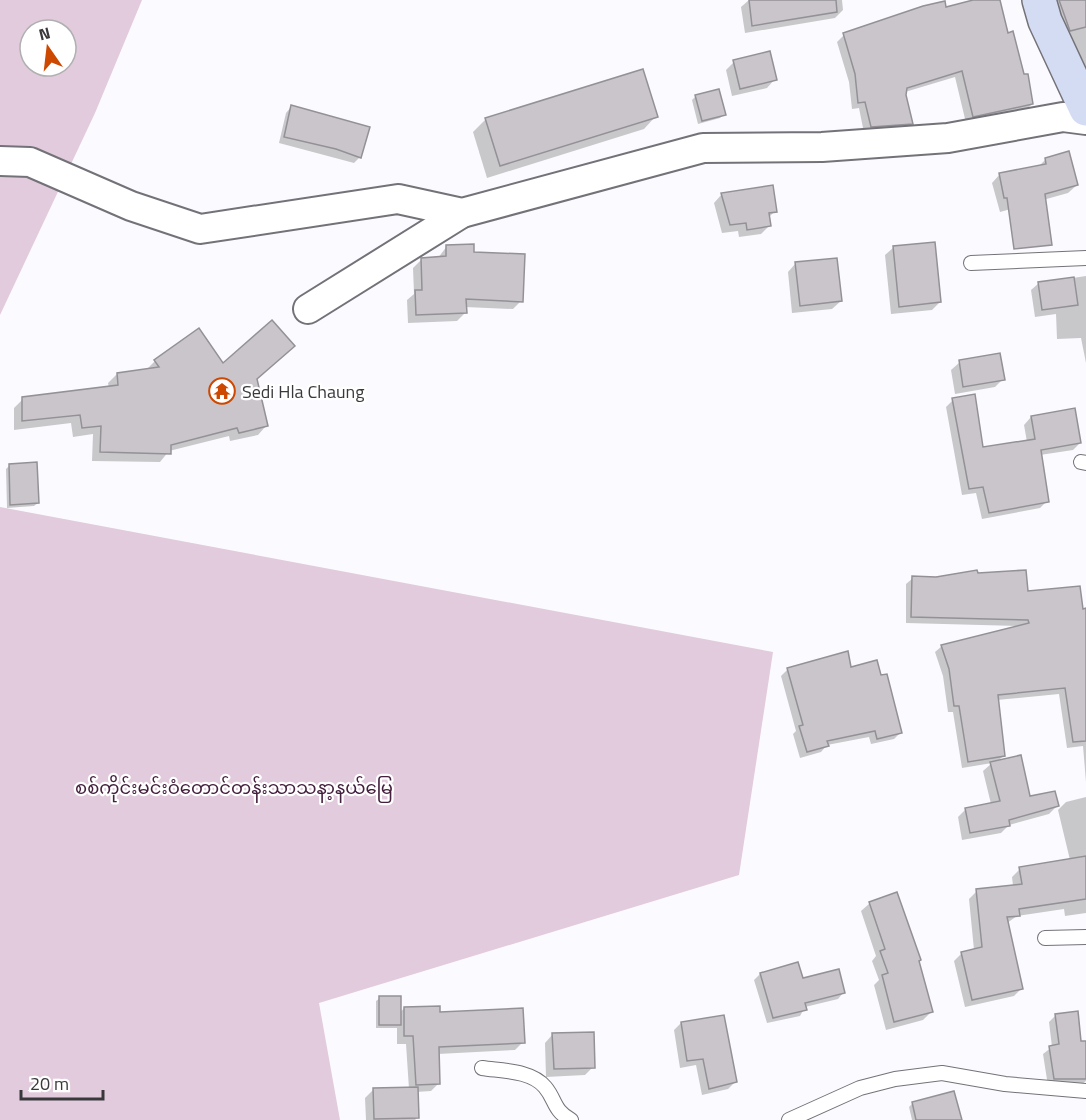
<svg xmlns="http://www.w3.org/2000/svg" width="1086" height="1120" viewBox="0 0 1086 1120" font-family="'Titillium Web','Noto Sans Myanmar',sans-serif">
<rect width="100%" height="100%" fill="#fbfafe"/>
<g fill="#e1cbdc" fill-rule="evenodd">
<path d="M 0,0 L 142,0 L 95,113 L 0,315 ZM 30,30 L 66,30 L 66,66 L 30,66 Z"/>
<polygon points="0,507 773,652 739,875 319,1003 340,1120 0,1120"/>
</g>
<g fill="#0003">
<polygon points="749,0 842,0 843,10 835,18 745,33 741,7"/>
<polygon points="979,0 998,0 1032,104 1025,111 966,123 955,77 905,92 912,123 905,130 864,133 859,108 852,109 849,82 837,42 844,35"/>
<polygon points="1049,0 1086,0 1086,89"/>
<polygon points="734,62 775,79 767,88 732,96 726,70"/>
<polygon points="696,96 724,114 720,118 698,124 692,100"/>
<polygon points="291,107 360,157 354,163 279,143 286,113"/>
<polygon points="656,116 644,129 487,178 473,132 486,119"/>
<polygon points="1045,160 1077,185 1068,193 1000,212 992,183 1000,174 1038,167"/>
<polygon points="722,194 775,211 768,218 769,226 761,234 739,237 738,231 722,233 714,203"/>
<polygon points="447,246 472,254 521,301 513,309 465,307 465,313 457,321 408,323 407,300 414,294 413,268 422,259 438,258"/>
<polygon points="894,247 940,302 932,310 891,314 885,255"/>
<polygon points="796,263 841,301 832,309 792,313 788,272"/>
<polygon points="1086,276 1086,363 1081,338 1057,339 1056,314 1035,317 1031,290 1039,283"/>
<polygon points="155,361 223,365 256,380 266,426 258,435 230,441 229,436 169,451 160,462 92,461 93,434 73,437 71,423 14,430 14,408 23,399 109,388 108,383 117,374 146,370"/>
<polygon points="960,362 1003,379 995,387 955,394 951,370"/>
<polygon points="953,400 981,449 1027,442 1024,425 1031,417 1080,443 1073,450 1040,455 1047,501 1040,508 982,519 976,493 962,495 946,407"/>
<polygon points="10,465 38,503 34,506 7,508 6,469"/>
<polygon points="976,575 1026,593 1086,610 1086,782 1083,746 1067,748 1059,694 997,700 1004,755 997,762 1029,797 1057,806 1049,814 1009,825 1001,833 962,840 958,817 966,809 991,804 983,771 992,763 962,768 953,712 948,712 943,676 935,652 942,646 1019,626 906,623 906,584 913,578"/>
<polygon points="788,669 850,669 900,733 894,739 871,744 869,737 827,745 821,752 800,758 793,734 796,731 781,676"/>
<polygon points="1086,797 1086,913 1065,916 1064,909 1017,916 1007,923 1022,988 1014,996 965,1007 954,961 962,953 974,950 969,899 977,891 1013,886 1012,877 1020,869 1070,860 1058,810 1066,802"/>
<polygon points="870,903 917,961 931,1012 923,1020 886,1030 874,985 879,980 872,961 876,956 861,911"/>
<polygon points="760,974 802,980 843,993 838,999 805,1007 800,1016 767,1023 754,980"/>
<polygon points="380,998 400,1013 404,1008 439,1014 523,1042 515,1050 438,1054 439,1083 431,1091 416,1092 417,1118 415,1120 366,1120 365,1098 373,1090 409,1089 406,1044 397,1044 397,1028 376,1028 376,1001"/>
<polygon points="1056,1015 1080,1043 1086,1055 1086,1081 1082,1084 1048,1086 1043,1054 1052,1047 1049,1022"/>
<polygon points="681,1023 735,1082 728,1089 702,1095 696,1065 680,1068 674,1030"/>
<polygon points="553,1034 593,1067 585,1075 546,1077 545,1043"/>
<polygon points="913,1103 960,1120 912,1120 909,1107"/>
</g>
<g fill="#c9c5cb" stroke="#949196" stroke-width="1.5">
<polygon points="749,0 836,0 837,12 752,26"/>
<polygon points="973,0 1000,0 1008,33 1013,31 1024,74 1028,74 1033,104 973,117 962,71 907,88 906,95 913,124 871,127 865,102 858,103 855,74 843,33 923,6 945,1 946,7"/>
<polygon points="1059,0 1086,0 1086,27 1070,31"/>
<polygon points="770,51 777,80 740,89 733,60"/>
<polygon points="643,69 658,117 500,166 485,118"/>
<polygon points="719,89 726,115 702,121 695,95"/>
<polygon points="291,105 370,127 361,158 336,149 284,137"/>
<polygon points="1069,151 1078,185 1045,194 1052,245 1014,249 1007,198 1004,198 999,173 1046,164 1045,158"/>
<polygon points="773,185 777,212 769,213 771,226 747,230 746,223 730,225 721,193"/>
<polygon points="935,242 941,302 899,307 893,246"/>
<polygon points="474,244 474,252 525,254 523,302 466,299 467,313 416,315 415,290 422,290 421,258 446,256 446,245"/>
<polygon points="837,258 842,301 800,306 795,262"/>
<polygon points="1074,277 1078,305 1042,310 1038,282"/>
<polygon points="272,320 295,346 257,379 268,426 239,433 237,428 171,445 171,454 100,452 101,426 82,428 80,415 22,421 22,397 118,385 117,373 159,367 154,360 199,328 223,363"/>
<polygon points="1000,353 1005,380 963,387 959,360"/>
<polygon points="975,394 983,447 1035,439 1031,416 1075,408 1081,443 1041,450 1049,502 989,513 983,487 969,489 952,398"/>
<polygon points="37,462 39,503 10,505 9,464"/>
<polygon points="977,570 978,573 1026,570 1028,591 1080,586 1083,609 1086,608 1086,741 1073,742 1065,688 998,695 1005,756 968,762 959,706 954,706 949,669 941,645 1029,623 1028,620 911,617 912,576 936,577"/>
<polygon points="848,651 851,667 877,660 881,675 887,674 902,733 877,739 875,731 827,741 829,746 807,752 799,726 803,725 787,668"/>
<polygon points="1021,755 1030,796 1055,791 1059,806 1009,820 1010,826 970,833 965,808 1000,801 990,762"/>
<polygon points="1086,856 1086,899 1019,909 1020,916 1007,917 1023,989 972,1000 961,952 982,947 976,889 1022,884 1019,867"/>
<polygon points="897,892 921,960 919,961 933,1012 894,1022 882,975 888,973 880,951 885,949 869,902"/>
<polygon points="798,962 803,978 839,969 845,993 805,1003 807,1010 773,1018 760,973"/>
<rect x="379" y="996" width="22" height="29"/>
<polygon points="440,1006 440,1012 523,1008 525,1043 439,1047 440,1084 416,1085 413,1036 404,1036 404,1007"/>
<polygon points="1078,1011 1081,1041 1086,1041 1086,1079 1054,1079 1049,1046 1059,1044 1055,1014"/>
<polygon points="724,1015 737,1082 709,1089 703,1059 687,1061 681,1022"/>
<polygon points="594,1032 595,1068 554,1069 552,1033"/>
<polygon points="418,1087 419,1118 374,1119 373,1088"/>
<polygon points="954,1091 962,1120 916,1120 912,1102"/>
</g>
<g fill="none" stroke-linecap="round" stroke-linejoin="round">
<g stroke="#737278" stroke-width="16">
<g id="lane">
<polyline points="971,263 1086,258"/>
<polyline points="1081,462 1086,463"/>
<polyline points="1045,938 1086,937"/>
<path d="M 482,1068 C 501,1071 531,1070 545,1087 C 556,1100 553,1110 571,1120"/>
<polyline points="789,1120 860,1088 895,1079 942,1073 1005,1084 1086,1091"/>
</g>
</g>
<g stroke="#737278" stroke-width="32">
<g id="street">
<polyline points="0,161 30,162 131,206 200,229 398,199 462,213 703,148 822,147 948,138 1063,117 1086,120"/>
<polyline points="308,309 462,213"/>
</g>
</g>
<g stroke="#737278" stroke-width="36">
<polyline id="secondary" points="1039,0 1045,21 1086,109"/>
</g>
<use href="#lane" stroke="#fff" stroke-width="14"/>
<use href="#street" stroke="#fff" stroke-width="28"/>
<use href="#secondary" stroke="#d4dcf3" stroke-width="33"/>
</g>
<defs>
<g id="temple-ring" transform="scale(1.35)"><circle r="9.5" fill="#fff" stroke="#cd4801" stroke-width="1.5"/><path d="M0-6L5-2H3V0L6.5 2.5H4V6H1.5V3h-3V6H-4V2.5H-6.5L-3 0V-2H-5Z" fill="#cd4801"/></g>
</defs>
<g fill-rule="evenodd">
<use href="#temple-ring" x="222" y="391"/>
</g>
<g text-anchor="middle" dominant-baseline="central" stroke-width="4.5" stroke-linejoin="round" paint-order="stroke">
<g font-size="18" fill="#39393c" stroke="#fff" text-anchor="start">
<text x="242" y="391">Sedi Hla Chaung</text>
</g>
<g font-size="18" fill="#45203e" stroke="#fff">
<text x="234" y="787">စစ်ကိုင်းမင်းဝံတောင်တန်းသာသနာ့နယ်မြေ</text>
</g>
</g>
<g transform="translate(48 48) rotate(346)"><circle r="28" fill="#ffffff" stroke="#b0b0b1" stroke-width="1.5"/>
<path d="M0-4.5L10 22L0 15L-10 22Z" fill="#cd4801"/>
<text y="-9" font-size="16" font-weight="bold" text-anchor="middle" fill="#39393c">N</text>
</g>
<path d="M21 1090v9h82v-9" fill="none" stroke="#39393c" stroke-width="3"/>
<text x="30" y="1090" font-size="18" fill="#39393c" stroke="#ffffff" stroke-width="4.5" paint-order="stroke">20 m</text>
</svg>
